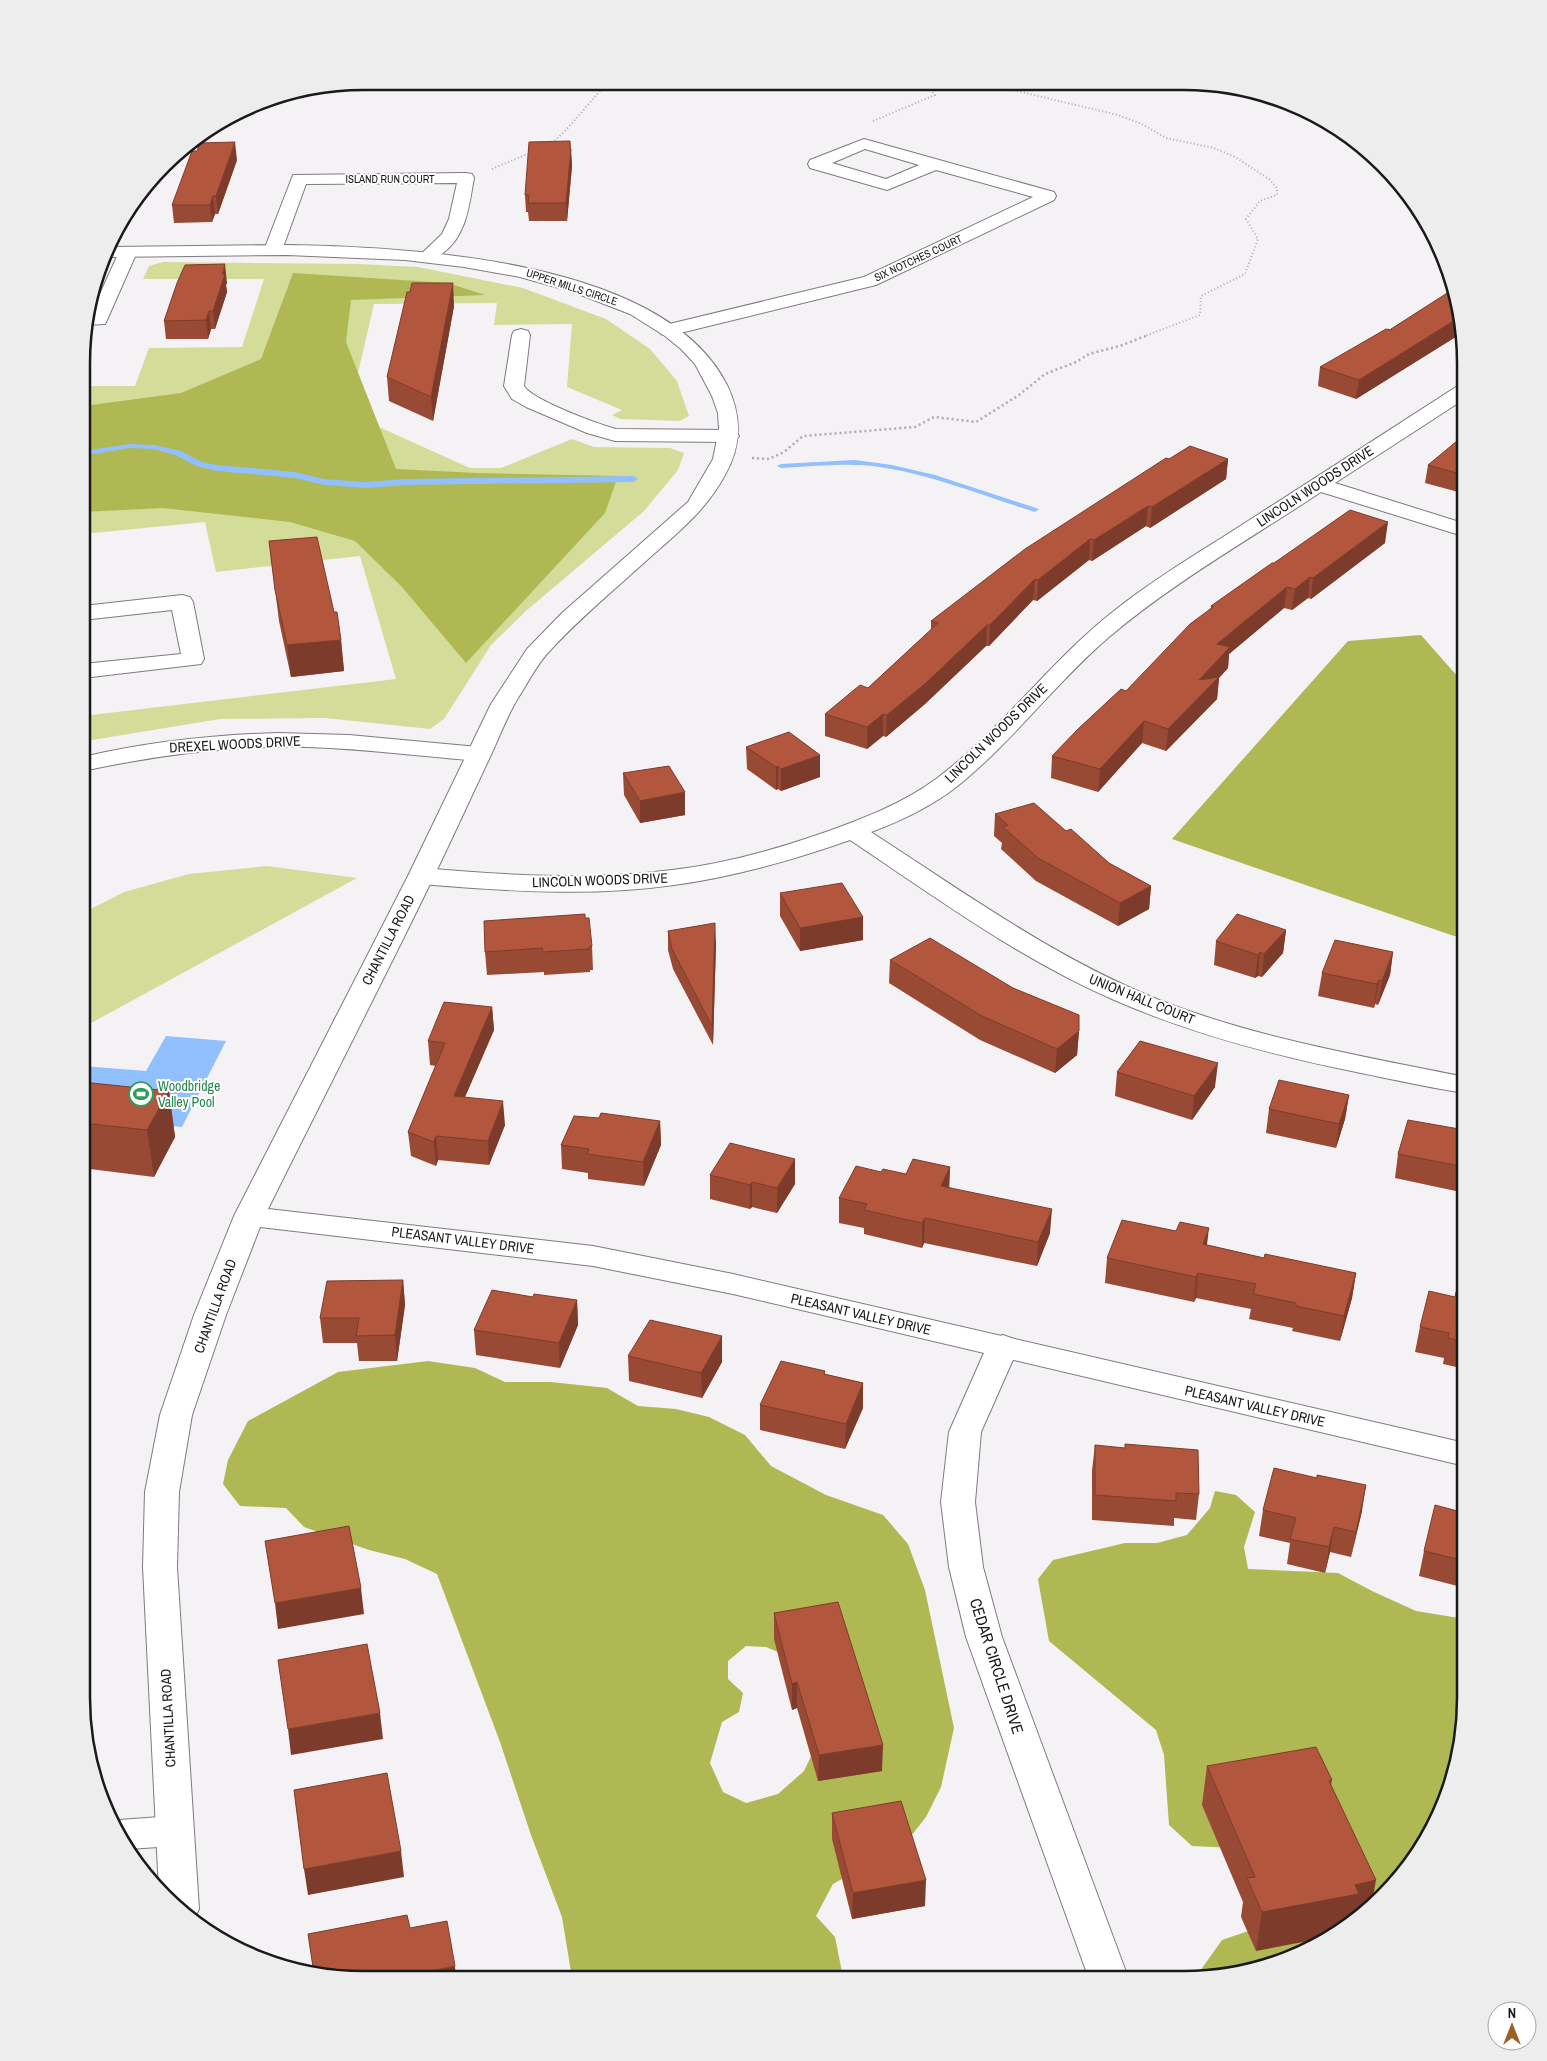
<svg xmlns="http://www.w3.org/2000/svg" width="1547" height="2061" viewBox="0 0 1547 2061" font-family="'Archivo Narrow',sans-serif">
<rect width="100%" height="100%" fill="#f4f2f5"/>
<g fill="#d4dc9a">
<polygon points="163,262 359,264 418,267 523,288 606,319 650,349 677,381 689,416 680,421 620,419 612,415 622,410 567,387 572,324 494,325 497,303 374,304 354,390 370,423 470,468 501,468 572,439 594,447 670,448 684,453 678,470 644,511 527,610 491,645 444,719 430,729 325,718 220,719 86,741 83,740 83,716 396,679 360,556 216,572 205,522 83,534 84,386 135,386 149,348 242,347 264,279 143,279 149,266"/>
<polygon points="267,866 357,878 82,1028 83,913 124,892 189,874"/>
</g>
<g fill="#afb852" fill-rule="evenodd">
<polygon points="293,273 448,283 485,295 351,300 346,342 396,469 477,473 618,476 605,513 466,663 402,587 355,541 290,522 163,508 83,512 84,406 181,393 261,359"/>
<polygon points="1421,635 1466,686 1465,937 1454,936 1172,839 1348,641"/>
<path d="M 428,1361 L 475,1368 L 505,1382 L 551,1382 L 607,1388 L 638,1406 L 676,1409 L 709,1417 L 745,1435 L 771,1466 L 826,1495 L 883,1515 L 908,1544 L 925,1590 L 954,1728 L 941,1787 L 926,1817 L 889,1864 L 860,1869 L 833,1884 L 816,1916 L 835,1937 L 843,1977 L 842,1979 L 572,1978 L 562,1917 L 531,1835 L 500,1742 L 437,1574 L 405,1559 L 369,1550 L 304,1527 L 286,1508 L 240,1506 L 223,1484 L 228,1460 L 248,1421 L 338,1372 ZM 746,1646 L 766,1647 L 797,1660 L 823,1731 L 804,1771 L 778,1794 L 746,1803 L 723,1792 L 710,1763 L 722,1722 L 739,1712 L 743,1693 L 728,1679 L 728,1661 Z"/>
<polygon points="1215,1491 1236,1495 1255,1512 1244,1547 1248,1569 1338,1573 1372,1591 1416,1611 1465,1619 1465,1716 1451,1788 1418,1854 1370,1910 1309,1951 1256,1970 1195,1978 1222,1940 1278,1921 1234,1848 1192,1846 1169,1825 1164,1755 1156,1730 1049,1641 1038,1579 1053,1560 1125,1543 1157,1543 1187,1535 1210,1508"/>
</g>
<polygon fill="#92bffd" points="166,1036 226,1041 182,1127 82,1117 82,1066 146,1071"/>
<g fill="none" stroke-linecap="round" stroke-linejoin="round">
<g fill="#92bffd" fill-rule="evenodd">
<polygon points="129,444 154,445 181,451 202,462 217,465 295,472 324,479 365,482 405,479 634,476 638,479 634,482 405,485 365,488 324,485 295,478 217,471 196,466 175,455 154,449 129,448 83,456 83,451"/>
<path d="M 855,460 L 892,465 L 935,475 L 1039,509 L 1035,512 L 1032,511 C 980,495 907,465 854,465 C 830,464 805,467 781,468 L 777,466 L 781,464 Z"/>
</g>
<g stroke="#7d7b7e" stroke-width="2">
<g id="minor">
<path d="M 864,139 L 1054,192 L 1056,196 L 1054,200 L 876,285 L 668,336 L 661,334 L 659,330 L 661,326 L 864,277 L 1033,197 L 936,170 L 887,190 L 810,168 L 808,164 L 810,160 ZM 865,149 L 919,165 L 886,179 L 832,163 Z"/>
<path d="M 466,173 L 472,174 L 474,178 C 469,205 467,235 443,253 C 436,259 431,262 422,260 L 419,256 L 442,234 L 449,219 L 457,183 L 306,184 L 282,250 L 279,254 L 273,255 L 267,254 L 264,250 L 293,175 Z"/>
<polygon points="128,247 134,248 137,252 107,320 105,324 84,325 88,314 91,314 119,252 122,248"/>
<path d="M 521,329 L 528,331 L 530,335 L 524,386 C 532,400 598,424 616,429 L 729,430 L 736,432 L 739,436 L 736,440 L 729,442 L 615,441 L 587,433 L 526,407 L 512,399 L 504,386 L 512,335 L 514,331 Z"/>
<path d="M 1466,383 L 1466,398 L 1335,483 L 1466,524 L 1466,537 L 1321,492 C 1250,539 1174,582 1109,637 C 1054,684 1012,743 955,788 C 930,807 901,821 871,832 C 968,895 1063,964 1172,1005 C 1267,1040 1367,1057 1465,1077 L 1465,1093 C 1431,1088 1396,1080 1361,1073 C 1276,1056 1191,1034 1112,999 C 1018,958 934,896 850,840 C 793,860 734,877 674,885 C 590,897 505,891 421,884 L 412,881 L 408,876 L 412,871 L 421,868 C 505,875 588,881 672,870 C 723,864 774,850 823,833 C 862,819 902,804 936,779 C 1003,729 1052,658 1119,607 C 1160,575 1205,549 1248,521 C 1319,476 1389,430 1459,385 Z"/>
<polygon points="182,595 190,597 193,602 204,659 201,664 83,678 83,664 181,654 172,610 83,620 83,606"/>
<path d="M 278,733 L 349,735 L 478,747 L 486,749 L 490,754 L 486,759 L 478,761 C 421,756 365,749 308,747 C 232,745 157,755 83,771 L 83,757 C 147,742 212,735 278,733 Z"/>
<polygon points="1003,1335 1014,1339 1019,1346 981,1432 975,1502 983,1567 1002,1637 1129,1980 1089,1979 966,1637 949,1567 941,1502 949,1432 987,1346 992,1339"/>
<polygon points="174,1816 187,1820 193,1831 187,1842 174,1846 128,1849 110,1823 119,1820"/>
</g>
</g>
<g stroke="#7d7b7e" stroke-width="2">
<path id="tertiary" d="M 287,245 C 410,247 664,259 727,385 C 742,416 742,445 725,475 C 705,512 677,533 647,560 C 613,591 576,621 546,655 C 535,668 527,684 518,698 C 507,716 499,738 490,757 C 471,797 453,837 434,876 C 380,987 323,1098 268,1209 L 593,1246 L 733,1274 L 1465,1443 L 1465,1466 L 733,1294 L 593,1266 L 260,1227 L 226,1315 L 192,1415 L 179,1492 L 177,1567 L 199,1909 L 194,1920 L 159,1891 L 143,1567 L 145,1492 L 160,1415 L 194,1315 L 234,1216 L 408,876 L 491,704 L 527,649 L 562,613 L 688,502 L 713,459 L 719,429 L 718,413 L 712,396 L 695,364 L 681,349 L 665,336 L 630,314 L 573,292 L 520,277 L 464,267 L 405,260 L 287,255 L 107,257 L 111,247 Z"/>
</g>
<g stroke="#acabad" stroke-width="2" stroke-dasharray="1 2.5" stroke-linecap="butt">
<polyline points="983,83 1118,115 1142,124 1166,138 1214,148 1235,157 1269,179 1277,188 1277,195 1260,201 1246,219 1258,239 1245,274 1201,296 1200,315 1145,336"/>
<polyline points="873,121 935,95 924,83"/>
<path d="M 552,143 C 573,125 589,102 608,82"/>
<polyline points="492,169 530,153"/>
</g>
<polyline stroke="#acabad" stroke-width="2.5" stroke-dasharray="2 3" stroke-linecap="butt" points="752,458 769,459 784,452 803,436 915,427 934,417 976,422 1019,395 1045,374 1076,362 1089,354 1120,346 1148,335"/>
<use href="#minor" fill="#fff" fill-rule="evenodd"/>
<use href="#tertiary" fill="#fff" fill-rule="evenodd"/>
</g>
<g fill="#994a35">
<polygon points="570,141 572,166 567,221 529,221 528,212 526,212 525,195"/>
<polygon points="237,160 218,214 215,214 212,222 174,223 172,205"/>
<polygon points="227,283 226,285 227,292 215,329 211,329 208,339 166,339 164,321"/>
<polygon points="1456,291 1462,333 1356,399 1318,386 1320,367 1391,330 1391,329"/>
<polygon points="454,306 433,421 389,401 387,377"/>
<polygon points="1466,435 1466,490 1462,493 1425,483 1428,465"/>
<polygon points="1169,459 1228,459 1226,479 1150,528 1146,526 1092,561 1089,560 1037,601 1033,600 989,646 986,646 925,704 886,737 883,736 867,749 825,736 825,714 868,688 931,630 931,621"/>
<polygon points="269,541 334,612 341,640 344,671 291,677 279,621"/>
<polygon points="1385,543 1311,599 1308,598 1292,610 1284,608 1229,654 1228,668 1219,678 1217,699 1166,751 1142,743 1098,792 1051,778 1052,756 1126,691 1211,608 1211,606 1274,563"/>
<polygon points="746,747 820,777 781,791 778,789 776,790 747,769"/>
<polygon points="623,773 685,815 640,823 624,795"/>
<polygon points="995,814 1066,831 1109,863 1151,886 1149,909 1118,926 1036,881 1001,849 1002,843 994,836"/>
<polygon points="780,893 863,917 863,940 800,951 780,916"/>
<polygon points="585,918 592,946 593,970 590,970 590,972 544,975 544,972 487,975 485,952"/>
<polygon points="1286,930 1283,953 1262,977 1258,976 1255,978 1214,965 1216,941"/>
<polygon points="668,931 716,943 713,1045 673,969 668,950"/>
<polygon points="1393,952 1390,975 1378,1005 1375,1004 1374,1008 1318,996 1322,973"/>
<polygon points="890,960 1079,1031 1077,1055 1055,1073 980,1040 889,983"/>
<polygon points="492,1007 494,1030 465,1097 505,1125 489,1165 438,1160 436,1166 411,1156 408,1132 436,1066 430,1065 428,1041"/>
<polygon points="1117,1072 1215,1087 1192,1120 1115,1096"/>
<polygon points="82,1082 169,1091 175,1137 154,1177 82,1168"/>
<polygon points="1349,1095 1345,1119 1336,1148 1266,1133 1269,1109"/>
<polygon points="599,1118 660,1121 661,1145 644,1186 588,1179 588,1173 562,1169 561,1145"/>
<polygon points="1465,1130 1465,1193 1395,1178 1398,1154"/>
<polygon points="950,1167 949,1187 1050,1233 1037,1266 924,1243 922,1248 864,1234 864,1228 839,1223 839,1198 881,1172 906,1174"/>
<polygon points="710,1175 795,1184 777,1213 752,1207 750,1209 710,1199"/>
<polygon points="1207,1245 1264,1258 1356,1273 1352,1298 1340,1341 1292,1331 1293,1328 1249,1319 1251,1309 1196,1298 1194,1302 1105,1283 1107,1258"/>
<polygon points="403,1280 405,1305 397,1361 359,1361 357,1343 323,1343 320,1318"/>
<polygon points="1465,1294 1465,1369 1443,1364 1444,1358 1415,1352 1420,1327 1455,1297"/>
<polygon points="533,1297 577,1300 578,1325 560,1368 476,1355 474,1330"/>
<polygon points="722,1336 722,1362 702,1398 629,1381 628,1356"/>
<polygon points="825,1371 825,1374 863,1383 863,1408 845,1449 760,1430 760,1405"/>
<polygon points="1095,1445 1199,1494 1196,1520 1174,1518 1174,1526 1092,1520 1092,1470"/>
<polygon points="1263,1510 1362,1511 1351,1557 1330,1552 1325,1573 1287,1564 1290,1543 1259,1536"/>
<polygon points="1465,1513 1465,1588 1419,1576 1424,1551"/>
<polygon points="1465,1595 1465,1605 1463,1605"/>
<polygon points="774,1613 882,1771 818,1781 797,1708 792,1710 774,1639"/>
<polygon points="1207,1766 1332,1780 1331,1786 1256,1951 1241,1917 1243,1902 1202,1805"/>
<polygon points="832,1813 925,1906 852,1919 832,1839"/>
</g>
<g fill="#7d3c2b">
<polygon points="570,141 571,156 571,149 572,166 567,221 566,203"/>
<polygon points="235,142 237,160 218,214 216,196"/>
<polygon points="213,196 215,214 212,222 210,205"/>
<polygon points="225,264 227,283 226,285 227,292 215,329 213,311"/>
<polygon points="453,283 454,306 433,421 431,397"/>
<polygon points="209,311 211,329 208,339 206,320"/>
<polygon points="1460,317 1462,333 1356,399 1359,380"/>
<polygon points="1228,459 1226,479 1150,528 1152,507"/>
<polygon points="1466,474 1466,490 1462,493 1464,475"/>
<polygon points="1148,506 1146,526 1092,561 1094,540"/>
<polygon points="1388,522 1385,543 1311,599 1313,578"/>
<polygon points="1090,539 1089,560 1037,601 1038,580"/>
<polygon points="1310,577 1308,598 1292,610 1295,589"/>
<polygon points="1035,579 1033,600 989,646 990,625"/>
<polygon points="1287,587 1284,608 1229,654 1228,668 1219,678 1217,699 1166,751 1168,729 1217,644"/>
<polygon points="987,625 986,646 925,704 886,737 887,715"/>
<polygon points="341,640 344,671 291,677 287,645"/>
<polygon points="883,714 883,736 867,749 867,727"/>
<polygon points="1144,721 1142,743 1098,792 1100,769"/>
<polygon points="820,755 820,777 781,791 781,769"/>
<polygon points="778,766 778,789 776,790 776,767"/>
<polygon points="685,792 685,815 640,823 640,801"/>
<polygon points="1151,886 1149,909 1118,926 1120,903"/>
<polygon points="863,917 863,940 800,951 800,928"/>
<polygon points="715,923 716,943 713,1045 712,1026"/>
<polygon points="1286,930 1283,953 1262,977 1264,954"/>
<polygon points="1260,952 1258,976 1255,978 1258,955"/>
<polygon points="1393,952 1390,975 1378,1005 1382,981"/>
<polygon points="1379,980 1375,1004 1374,1008 1377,984"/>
<polygon points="492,1007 494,1030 455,1120 454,1096"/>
<polygon points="1079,1031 1077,1055 1055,1073 1057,1049"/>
<polygon points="1218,1063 1215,1087 1192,1120 1194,1096"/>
<polygon points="169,1091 175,1137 154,1177 147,1130"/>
<polygon points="1349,1095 1345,1119 1336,1148 1339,1124"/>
<polygon points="503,1101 505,1125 489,1165 488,1141"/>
<polygon points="660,1121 661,1145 644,1186 643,1162"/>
<polygon points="436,1136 438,1160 436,1166 434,1142"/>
<polygon points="795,1159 795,1184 777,1213 777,1188"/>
<polygon points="950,1167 949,1192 941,1186"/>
<polygon points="752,1182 752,1207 750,1209 750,1185"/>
<polygon points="1052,1209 1050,1233 1037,1266 1038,1242"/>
<polygon points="925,1218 924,1243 922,1248 922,1223"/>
<polygon points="1209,1228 1206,1253 1203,1244"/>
<polygon points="1198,1273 1196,1298 1194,1302 1196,1277"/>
<polygon points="1356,1273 1352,1298 1340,1341 1344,1316"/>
<polygon points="403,1280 405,1305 397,1361 395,1335"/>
<polygon points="577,1300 578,1325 560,1368 559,1343"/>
<polygon points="722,1336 722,1362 702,1398 701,1373"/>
<polygon points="863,1383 863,1408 845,1449 846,1424"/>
<polygon points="1366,1485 1362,1511 1351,1557 1356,1532"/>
<polygon points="1334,1527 1330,1552 1325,1573 1329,1547"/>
<polygon points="361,1588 364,1614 278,1629 275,1603"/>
<polygon points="797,1682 797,1708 792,1710 792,1684"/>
<polygon points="380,1713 383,1739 291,1755 288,1729"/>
<polygon points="883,1745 882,1771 818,1781 819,1755"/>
<polygon points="401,1851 404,1877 308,1895 304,1869"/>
<polygon points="926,1880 925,1906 852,1919 853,1893"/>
<polygon points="1376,1880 1371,1908 1329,1937 1256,1951 1262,1912 1355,1885"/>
<polygon points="455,1966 456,1978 418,1978 417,1974"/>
</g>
<g fill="#b2563e" stroke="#7d3c2b">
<polygon points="570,141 570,149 571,149 566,203 528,203 529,195 525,195 529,142"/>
<polygon points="235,142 216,196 213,196 210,205 172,205 192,151 197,151 200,143"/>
<polygon points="225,264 222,274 225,274 213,311 209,311 206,320 164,321 177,283 185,265"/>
<polygon points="412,283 453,283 431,397 387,377 407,292 410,292"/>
<polygon points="1455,288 1460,317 1359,380 1320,367 1386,329 1392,330 1391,329"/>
<polygon points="1466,435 1466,474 1464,475 1428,465 1457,441"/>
<polygon points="1190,446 1228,459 1152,507 1148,506 1094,540 1090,539 1038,580 1035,579 990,625 987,625 926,683 887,715 883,714 867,727 825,714 860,685 868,688 938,623 931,621 1025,549 1166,458 1169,459"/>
<polygon points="1350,510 1388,522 1313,578 1310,577 1295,589 1287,587 1217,644 1230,647 1199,680 1219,677 1168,729 1144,721 1100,769 1052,756 1078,729 1121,689 1126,691 1190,624 1213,607 1211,606 1272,563 1274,563"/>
<polygon points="317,537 334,612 337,612 341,640 287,645 275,590 269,541"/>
<polygon points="789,732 820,755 781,769 778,766 776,767 746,747"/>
<polygon points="669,766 685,792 640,801 623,773"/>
<polygon points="1034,803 1066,831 1071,829 1109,863 1151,886 1120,903 1038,858 1003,827 1008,825 995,814"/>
<polygon points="842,883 863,917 800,928 780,893"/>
<polygon points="585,914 585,918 589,918 592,946 589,947 589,949 543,952 542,948 485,952 484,921"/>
<polygon points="1237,914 1286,930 1264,954 1260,952 1258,955 1216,941"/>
<polygon points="715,923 712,1026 672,949 668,931"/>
<polygon points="930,938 1013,988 1079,1015 1079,1031 1057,1049 982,1016 890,960"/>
<polygon points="1335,940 1393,952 1382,981 1379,980 1377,984 1322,973"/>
<polygon points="444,1002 492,1007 454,1096 503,1101 488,1141 436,1136 434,1142 408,1132 445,1043 428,1041"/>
<polygon points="1140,1041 1218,1063 1194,1096 1117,1072"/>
<polygon points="1279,1080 1349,1095 1339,1124 1269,1109"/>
<polygon points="82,1082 169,1091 147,1130 82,1123"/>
<polygon points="601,1113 660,1121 643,1162 587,1154 589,1149 561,1145 574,1116 599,1118"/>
<polygon points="1408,1120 1465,1130 1465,1167 1398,1154"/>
<polygon points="730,1143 795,1159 777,1188 752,1182 750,1185 710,1175"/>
<polygon points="913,1159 950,1167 941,1186 1052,1209 1038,1242 925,1218 922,1223 864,1210 867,1204 839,1198 856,1166 881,1172 883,1169 906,1174"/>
<polygon points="1122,1220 1176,1231 1180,1222 1209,1228 1203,1244 1264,1258 1265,1254 1356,1273 1344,1316 1296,1306 1296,1303 1253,1294 1256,1284 1198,1273 1196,1277 1107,1258"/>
<polygon points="403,1280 395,1335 356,1336 359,1318 320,1318 327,1281"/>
<polygon points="492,1290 533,1297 534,1294 577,1300 559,1343 474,1330"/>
<polygon points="1429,1291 1455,1297 1456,1292 1465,1294 1465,1342 1448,1338 1449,1333 1420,1327"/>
<polygon points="650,1320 722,1336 701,1373 628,1356"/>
<polygon points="781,1361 825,1371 824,1374 863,1383 846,1424 760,1405"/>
<polygon points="1125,1444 1198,1450 1199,1494 1176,1493 1176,1501 1095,1495 1095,1445 1125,1448"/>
<polygon points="1274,1468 1317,1478 1317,1475 1366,1485 1356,1532 1334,1527 1329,1547 1290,1539 1296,1518 1263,1510"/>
<polygon points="1435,1505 1465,1513 1465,1561 1424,1551"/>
<polygon points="349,1526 361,1588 275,1603 265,1541"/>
<polygon points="838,1602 883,1745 819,1755 797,1682 792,1684 774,1613"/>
<polygon points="367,1644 380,1713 288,1729 278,1660"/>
<polygon points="1316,1747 1332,1780 1329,1781 1376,1880 1355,1885 1359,1894 1262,1912 1247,1878 1255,1877 1207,1766"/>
<polygon points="387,1773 401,1851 304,1869 294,1790"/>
<polygon points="901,1801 926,1880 853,1893 832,1813"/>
<polygon points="407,1915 410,1928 447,1921 455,1966 417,1974 418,1978 327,1977 314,1974 308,1934"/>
</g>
<defs>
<g id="stadium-ring" transform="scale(1.25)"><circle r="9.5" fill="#fff" stroke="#2e9e5b" stroke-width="1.5"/><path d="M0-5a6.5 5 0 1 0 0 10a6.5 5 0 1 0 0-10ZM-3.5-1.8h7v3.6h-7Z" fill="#2e9e5b"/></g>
</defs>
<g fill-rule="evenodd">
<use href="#stadium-ring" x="141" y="1094"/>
</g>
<g text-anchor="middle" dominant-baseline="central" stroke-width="4" stroke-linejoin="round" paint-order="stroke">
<g font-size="11" fill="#1b1a1b" stroke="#fff">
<text x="390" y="179">ISLAND RUN COURT</text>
<text transform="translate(918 258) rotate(-25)">SIX NOTCHES COURT</text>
<text transform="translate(572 287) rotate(18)">UPPER MILLS CIRCLE</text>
</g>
<g font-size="14" fill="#1b1a1b" stroke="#fff">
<text transform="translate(1315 486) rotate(-33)">LINCOLN WOODS DRIVE</text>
<text transform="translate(996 733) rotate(-44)">LINCOLN WOODS DRIVE</text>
<text transform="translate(235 744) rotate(-3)">DREXEL WOODS DRIVE</text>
<text transform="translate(600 880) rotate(-2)">LINCOLN WOODS DRIVE</text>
<text transform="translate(388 940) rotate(-63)">CHANTILLA ROAD</text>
<text transform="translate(1142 999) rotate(22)">UNION HALL COURT</text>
<text transform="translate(463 1240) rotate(7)">PLEASANT VALLEY DRIVE</text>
<text transform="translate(215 1306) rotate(-70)">CHANTILLA ROAD</text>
<text transform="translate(861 1314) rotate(13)">PLEASANT VALLEY DRIVE</text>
<text transform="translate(1255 1406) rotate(13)">PLEASANT VALLEY DRIVE</text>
<text transform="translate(168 1718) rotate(-93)">CHANTILLA ROAD</text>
</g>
<g font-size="14" fill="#27864d" stroke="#fff" text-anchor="start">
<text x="158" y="1086">Woodbridge<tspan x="158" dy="16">Valley Pool</tspan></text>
</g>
<g font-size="16" fill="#1b1a1b" stroke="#fff">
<text transform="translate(997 1666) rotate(72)">CEDAR CIRCLE DRIVE</text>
</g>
</g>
<path d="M0 0H1547V2061H0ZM363 90H1184A273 273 0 0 1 1457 363V1698A273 273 0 0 1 1184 1971H363A273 273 0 0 1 90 1698V363A273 273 0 0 1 363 90Z" fill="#ededed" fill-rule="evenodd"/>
<path fill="none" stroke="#1b1a1b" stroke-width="2.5" d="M363 90H1184A273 273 0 0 1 1457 363V1698A273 273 0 0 1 1184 1971H363A273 273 0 0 1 90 1698V363A273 273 0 0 1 363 90Z"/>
<g transform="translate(1512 2026)"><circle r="24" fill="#ffffff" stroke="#a4a3a4"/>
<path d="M0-4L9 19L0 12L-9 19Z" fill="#9e5f27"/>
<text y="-8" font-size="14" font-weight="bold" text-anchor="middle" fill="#1b1a1b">N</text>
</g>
</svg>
